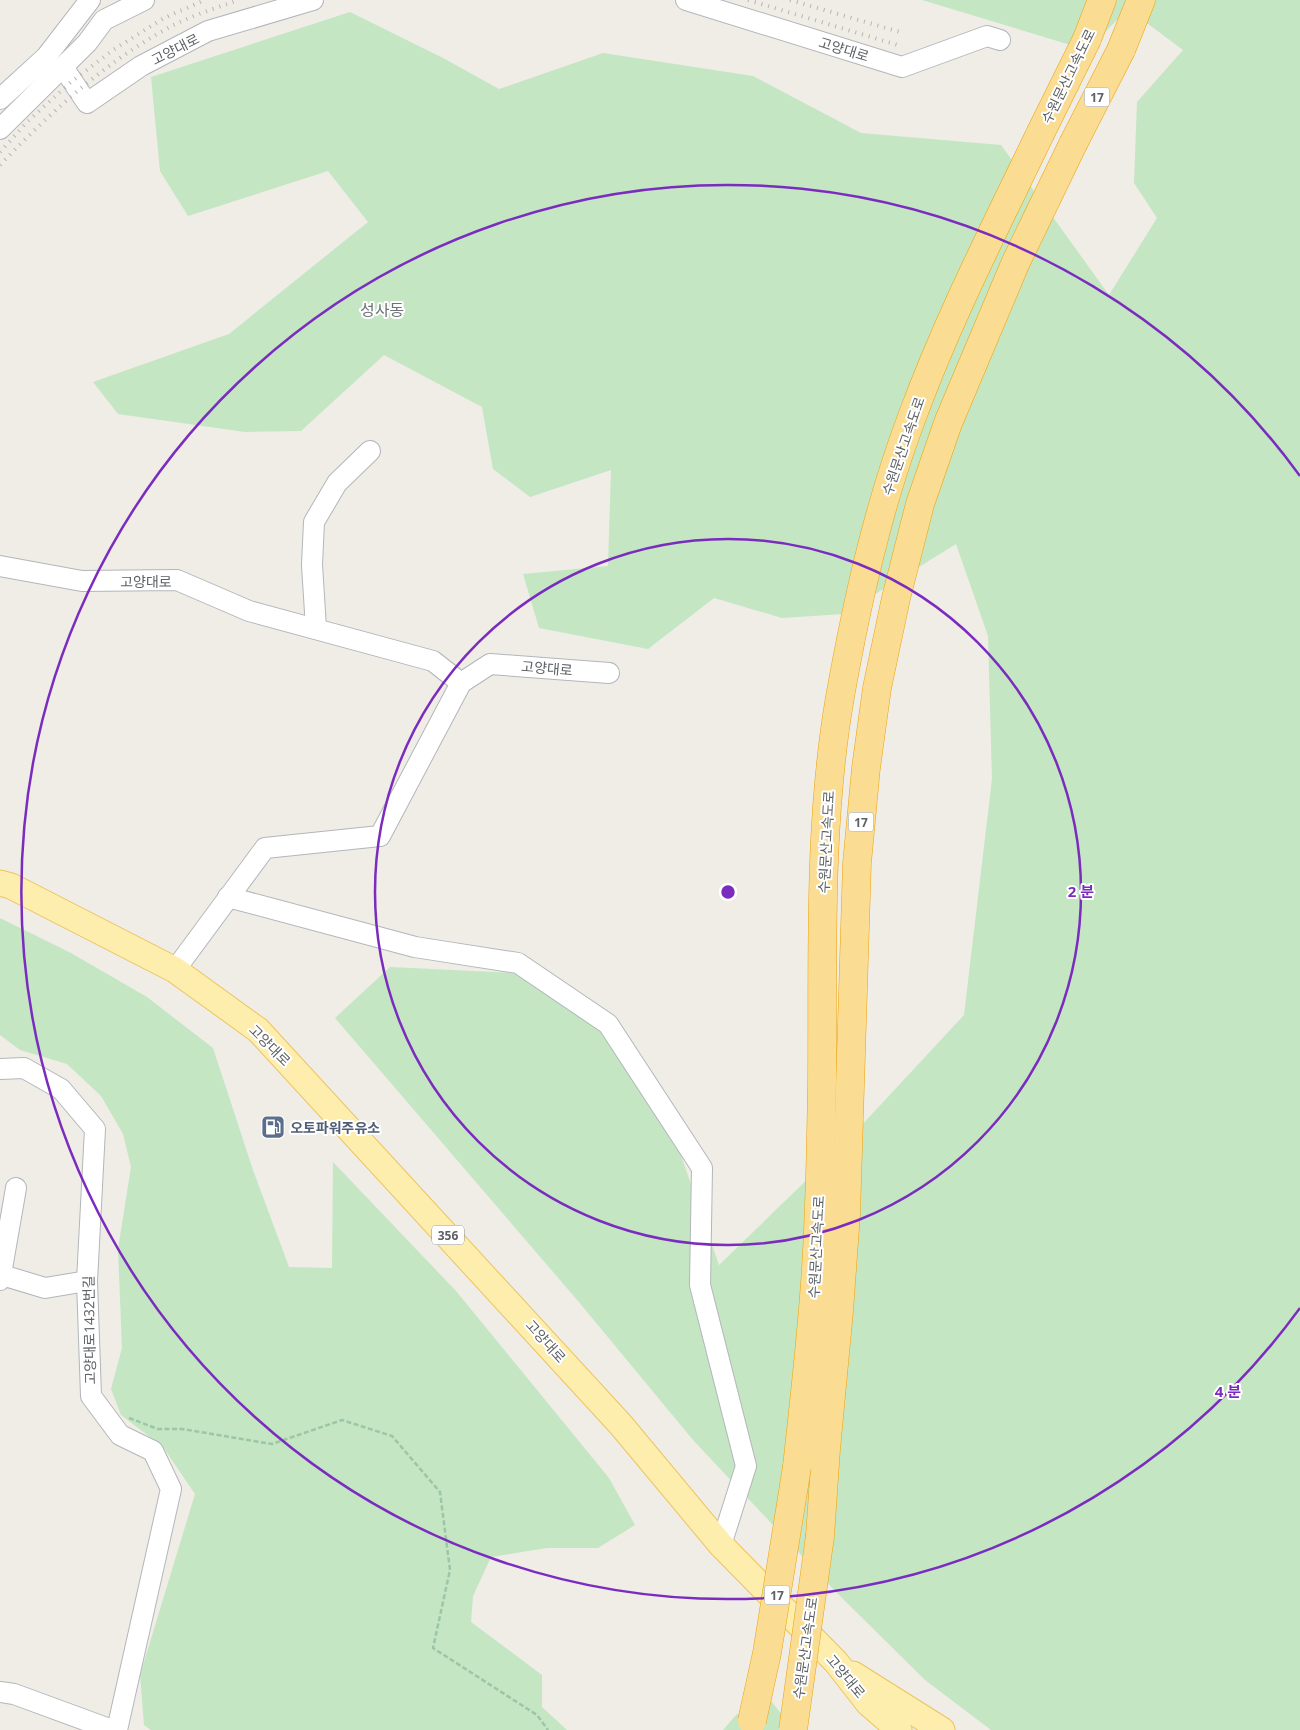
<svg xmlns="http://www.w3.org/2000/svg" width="1300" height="1730" viewBox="0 0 1300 1730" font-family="'Open Sans','Noto Sans KR',sans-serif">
<rect width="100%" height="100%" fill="#efede6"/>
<g fill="#c4e6c3">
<polygon points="922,0 1300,0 1300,1730 991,1730 925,1680 835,1591 693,1440 578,1301 335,1018 390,967 516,973 602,1030 668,1118 719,1265 846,1142 964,1015 992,779 988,636 956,544 843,614 782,618 714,598 648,649 539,628 523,574 608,566 611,470 530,497 493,469 482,407 384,355 301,431 245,432 118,414 93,382 229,334 368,222 328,171 188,216 160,171 151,77 350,12 443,58 499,89 603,53 753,76 861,133 1001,145 1109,295 1157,218 1134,183 1137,102 1183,50 1128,9 1087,50"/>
<polygon points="0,918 71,953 147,997 213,1048 253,1170 289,1267 332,1268 333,1162 456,1291 609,1478 635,1525 598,1548 547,1548 491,1557 473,1596 471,1622 542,1675 542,1707 567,1730 151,1730 144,1725 140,1675 195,1494 163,1447 121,1415 111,1389 122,1348 118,1249 131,1167 123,1134 101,1096 67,1064 20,1050 0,1035"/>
<polygon points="768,1697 794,1730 723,1730 736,1715"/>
</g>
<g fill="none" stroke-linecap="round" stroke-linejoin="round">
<g stroke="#b3b6ba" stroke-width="22">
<g id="minor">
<polyline points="686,0 902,67 987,36 1000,40"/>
<polyline points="63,67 87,103 141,66 208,31 313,0"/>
<polyline points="0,99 46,57 90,0"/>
<polyline points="0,129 87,43 104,20 144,0"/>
<polyline points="0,566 82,581 177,580 249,611 433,661 461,683"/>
<polyline points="316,628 312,565 314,522 337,483 370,451"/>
<polyline points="228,897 415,947 518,963 608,1024 702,1168 700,1285 746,1466 721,1545"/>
<polyline points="175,970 265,848 380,836 461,683 490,664 609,673"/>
<polyline points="0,1069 24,1068 61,1089 95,1129 87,1281 91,1396 120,1435 153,1451 171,1489 117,1730"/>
<polyline points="2,1275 45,1288 87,1281"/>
<polyline points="0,1280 16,1188"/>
<polyline points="0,1692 14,1694 112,1730"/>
</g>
</g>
<g stroke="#edc360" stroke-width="27">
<g id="major">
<polyline points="0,883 11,886 175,970 258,1030 621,1425 721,1545 836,1662 868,1703 899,1730"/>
<polyline points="853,1674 942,1730"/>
</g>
</g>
<g stroke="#eea107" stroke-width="29">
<g id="highway">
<polyline points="1087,39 1102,0"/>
<polyline points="1121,50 1141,0"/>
<path d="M 797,1467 C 804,1401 812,1335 816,1268 C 820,1207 821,1144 822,1082 C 823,954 818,824 840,697 C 857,602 878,507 912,417 C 948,319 995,228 1040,134"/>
<polyline points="820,1536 826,1449 839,1311 846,1214 857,863 866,768 877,688 896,598 920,504 948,423 1015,264 1073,144"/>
</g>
</g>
<polyline stroke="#9cc6a7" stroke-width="2.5" stroke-dasharray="5 2.5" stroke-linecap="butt" points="129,1418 158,1429 182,1429 272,1444 342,1420 392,1436 440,1492 450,1570 433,1648 537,1715 548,1730"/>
<use href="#minor" stroke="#fff" stroke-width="20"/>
<use href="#major" stroke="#fdeead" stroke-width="25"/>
<use href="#highway" stroke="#fadd92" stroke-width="28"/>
<g stroke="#b4b5b5" stroke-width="4" stroke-dasharray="1 6" stroke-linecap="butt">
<polyline points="748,0 901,46"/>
<polyline points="790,0 900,32"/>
<polyline points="0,152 28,121 71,82 113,50 164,18 205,0"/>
<path d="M 0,165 C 51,112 104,63 168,28 C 190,16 216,8 239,0"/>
</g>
<g stroke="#eea107" stroke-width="29" stroke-linecap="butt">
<g id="highway-bridge">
<polyline points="1040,134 1087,39"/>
<polyline points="1073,144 1121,50"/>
<polyline points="752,1721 767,1653 797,1467"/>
<polyline points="793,1730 820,1536"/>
</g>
</g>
<use href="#highway-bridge" stroke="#fadd92" stroke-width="28"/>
</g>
<g fill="none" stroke="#7b2cbf" stroke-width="2.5">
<circle cx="728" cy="892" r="353"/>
<path d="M1300 1308A707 707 0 1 1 1300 476"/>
</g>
<defs>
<g id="fuel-square" transform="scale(1.25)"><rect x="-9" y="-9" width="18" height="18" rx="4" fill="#5c6f8a" stroke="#fff"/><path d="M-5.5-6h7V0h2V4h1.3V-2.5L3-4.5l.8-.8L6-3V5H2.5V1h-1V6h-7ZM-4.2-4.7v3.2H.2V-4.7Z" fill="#fff"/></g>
</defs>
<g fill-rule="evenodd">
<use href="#fuel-square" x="273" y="1127"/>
</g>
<g text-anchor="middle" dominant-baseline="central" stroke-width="4" stroke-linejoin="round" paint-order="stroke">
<g fill="#fff" stroke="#8e9093" stroke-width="1">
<rect x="1084.5" y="87.5" width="25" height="19" rx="4"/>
<rect x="848.5" y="812.5" width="25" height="19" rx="4"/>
<rect x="432" y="1225.5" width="32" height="19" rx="4"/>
<rect x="764.5" y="1585.5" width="25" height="19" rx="4"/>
</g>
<g font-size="12" font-weight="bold" fill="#5d6165">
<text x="1097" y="97">17</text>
<text x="861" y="822">17</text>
<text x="448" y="1235">356</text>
<text x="777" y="1595">17</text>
</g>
<g font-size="14" fill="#5d6165" stroke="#fff">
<text transform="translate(175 49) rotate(-27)">고양대로</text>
<text transform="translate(844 49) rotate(17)">고양대로</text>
<text transform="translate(1068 76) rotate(-64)">수원문산고속도로</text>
<text transform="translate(903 446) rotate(-71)">수원문산고속도로</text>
<text x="146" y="581">고양대로</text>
<text transform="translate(547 668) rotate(5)">고양대로</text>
<text transform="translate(826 842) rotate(-87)">수원문산고속도로</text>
<text transform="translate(270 1045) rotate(45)">고양대로</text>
<text transform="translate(816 1247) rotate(-87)">수원문산고속도로</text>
<text transform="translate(89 1330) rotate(-91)">고양대로1432번길</text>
<text transform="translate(546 1341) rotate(48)">고양대로</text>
<text transform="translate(805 1648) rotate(-82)">수원문산고속도로</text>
<text transform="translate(846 1676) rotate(50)">고양대로</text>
</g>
<g font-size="14" font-weight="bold" fill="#4e5e75" stroke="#fff" text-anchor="start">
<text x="290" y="1127">오토파워주유소</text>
</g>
<g font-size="16" fill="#6e7377" stroke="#fff">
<text x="382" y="310">성사동</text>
</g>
</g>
<circle cx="728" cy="892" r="8" fill="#7b2cbf" stroke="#fff" stroke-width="2.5"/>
<g font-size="15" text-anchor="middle" font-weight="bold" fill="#7b2cbf" stroke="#fff" stroke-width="4" stroke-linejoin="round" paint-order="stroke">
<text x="1081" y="897">2 분</text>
<text x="1228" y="1397">4 분</text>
</g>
</svg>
